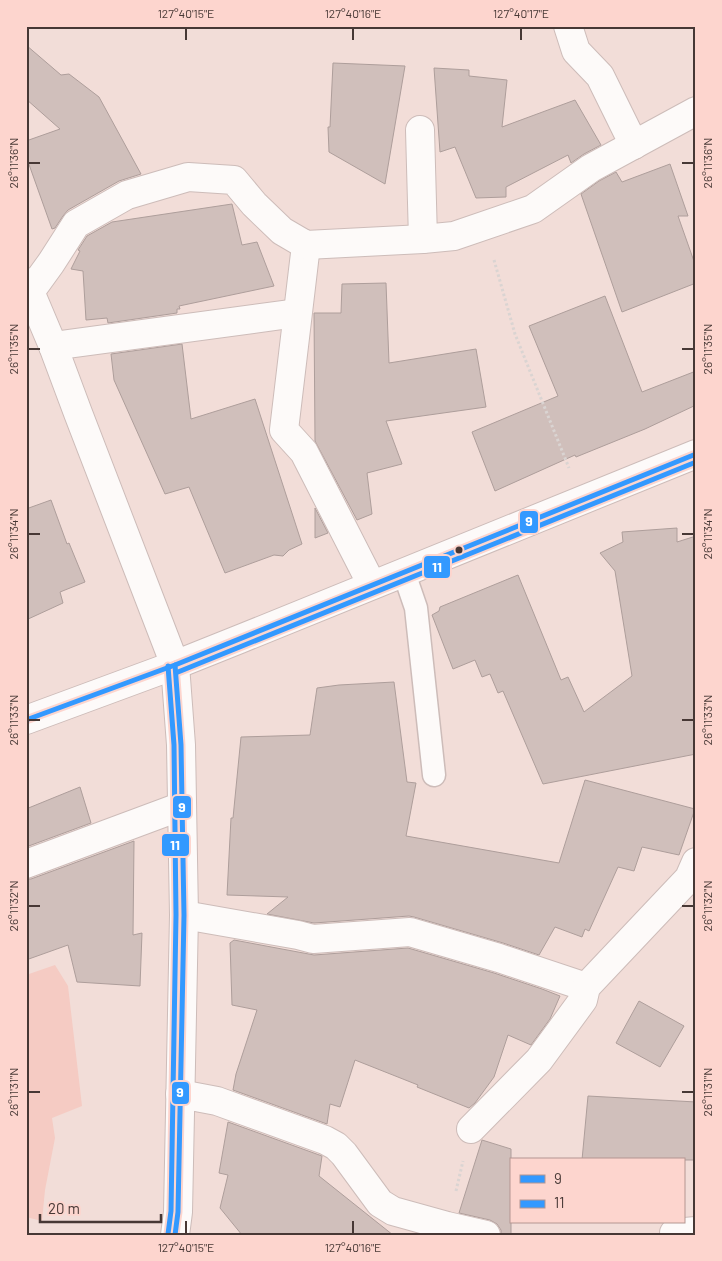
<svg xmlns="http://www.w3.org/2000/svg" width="722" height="1261" viewBox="0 0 722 1261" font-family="Barlow,sans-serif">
<rect width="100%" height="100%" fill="#f2ddd8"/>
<polygon fill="#f5cbc3" points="55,965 68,986 82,1106 52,1118 55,1138 45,1190 42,1221 26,1217 26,975"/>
<g fill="#d0bfbb" stroke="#ae9e9b">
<polygon points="26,45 61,75 69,74 99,97 141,174 119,181 68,210 63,216 55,228 52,229 26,156 26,141 60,129 26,99"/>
<polygon points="333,63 405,66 385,184 329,152 328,127 330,127"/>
<polygon points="434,68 469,70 469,76 507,80 502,127 575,100 601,145 584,154 571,163 568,155 506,187 506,197 476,198 455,147 440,152"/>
<polygon points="670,164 688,216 678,216 696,267 696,283 622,312 581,194 599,181 616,172 622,182"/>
<polygon points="232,204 242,245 257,242 274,286 179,306 180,309 177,309 177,313 108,323 107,318 86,320 83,271 71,269 80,251 78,250 87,236 112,222"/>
<polygon points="386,283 389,363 476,349 486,407 386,421 402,464 367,473 372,514 357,520 315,441 314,313 341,313 342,284"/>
<polygon points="605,296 642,392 696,371 696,405 645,429 576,457 575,455 495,491 472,432 558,396 529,326"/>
<polygon points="182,344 191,419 255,399 302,544 289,550 283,556 274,555 225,573 189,487 165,494 114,380 111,354"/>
<polygon points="51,500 67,544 69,543 85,582 60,592 63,603 26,620 26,509"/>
<polygon points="315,508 328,533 315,538"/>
<polygon points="677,528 677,542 696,536 696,754 543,784 503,691 498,693 490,674 482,677 475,660 453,669 432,615 439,611 440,607 518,575 561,680 568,677 584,712 632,676 615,571 600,553 623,542 622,532"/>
<polygon points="394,682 407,782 416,783 406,836 559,863 585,780 695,809 679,855 642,847 634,871 618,867 589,931 585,929 582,937 555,927 539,955 503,943 414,917 409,916 314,923 267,914 288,897 227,895 231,818 233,818 241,737 310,735 317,688 339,685"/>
<polygon points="80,787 91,823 26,847 26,809"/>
<polygon points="134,841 133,935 142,933 140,986 77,982 68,945 26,960 26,879 31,879"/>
<polygon points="234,940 314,955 408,948 494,973 542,989 560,996 550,1019 531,1045 508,1035 494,1077 475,1103 469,1108 417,1087 418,1085 355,1060 340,1107 330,1104 327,1124 233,1090 236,1074 257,1010 232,1005 230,943"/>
<polygon points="639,1001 684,1026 660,1067 616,1043"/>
<polygon points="588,1096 696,1102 696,1160 582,1160"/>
<polygon points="228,1122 322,1156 319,1176 393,1235 242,1235 220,1208 228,1175 219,1173"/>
<polygon points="482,1140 511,1149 511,1235 501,1235 501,1230 497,1224 490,1220 459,1213"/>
</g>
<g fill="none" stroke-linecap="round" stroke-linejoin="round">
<g stroke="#cdbcb9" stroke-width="25">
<polyline id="lane" points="404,573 416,608 434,775"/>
</g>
<g stroke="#cdbcb9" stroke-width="30">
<g id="street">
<polyline points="568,26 576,51 600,76 634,145"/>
<polyline points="420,130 423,239"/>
<polyline points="306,245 284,430 304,452 372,585"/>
<polyline points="26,295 30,292 51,263 76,224 127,195 188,177 234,180 254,204 282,231 306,245 423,239 454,236 533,209 591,168 696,111"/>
<polyline points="53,346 297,313"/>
<polyline points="26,864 182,806"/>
<polyline points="184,915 298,935 313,939 410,932 499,958 586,987"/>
<polyline points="180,1094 217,1101 325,1140 336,1146 344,1154 380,1203 393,1211 447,1226 486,1235"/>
<polyline points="471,1129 539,1060 583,1000 586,987 689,878 696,862"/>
<polyline points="674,1233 696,1231"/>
</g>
</g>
<g stroke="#cdbcb9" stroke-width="30">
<g id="secondary">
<polyline points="26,282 53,346 78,413 175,665 181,745 184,915 178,1212 175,1235"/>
<polyline points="26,720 175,665 240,639 696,454"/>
</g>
</g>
<g stroke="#dad4d2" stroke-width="3" stroke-dasharray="2.5 2.5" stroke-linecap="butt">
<polyline points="494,260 515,334 569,468"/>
<polyline points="456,1191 463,1161"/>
</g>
<use href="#lane" stroke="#fdfaf9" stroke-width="22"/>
<use href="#street" stroke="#fdfaf9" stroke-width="28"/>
<use href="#secondary" stroke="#fdfaf9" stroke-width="28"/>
<g stroke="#fdd5ce" stroke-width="9">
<g id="bus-1">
<polyline points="175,665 181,745 184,915 178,1212 175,1235"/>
<polyline points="26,720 175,665 696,454"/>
</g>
</g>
<g stroke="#fdd5ce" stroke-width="9">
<g id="bus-2">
<polyline points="168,666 174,745 176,915 171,1211 168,1234"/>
<polyline points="178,672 696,462"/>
</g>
</g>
<use href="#bus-1" stroke="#39f" stroke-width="5"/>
<use href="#bus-2" stroke="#39f" stroke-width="5"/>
</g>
<path fill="none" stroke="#473835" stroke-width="2" d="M 186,28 L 186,40M 353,28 L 353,40M 521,28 L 521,40M 28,163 L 40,163M 682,163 L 694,163M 28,349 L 40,349M 682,349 L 694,349M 28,534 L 40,534M 682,534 L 694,534M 28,720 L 40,720M 682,720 L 694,720M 28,906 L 40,906M 682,906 L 694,906M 28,1092 L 40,1092M 682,1092 L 694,1092M 186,1221 L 186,1234M 353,1221 L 353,1234"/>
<circle fill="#473835" stroke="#fdd5ce" stroke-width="2" cx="459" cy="550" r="4.5"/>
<g stroke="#fdd5ce" stroke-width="2">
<rect x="519" y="510" width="20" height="24" rx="5" fill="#39f"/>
<rect x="423" y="555" width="28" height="24" rx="5" fill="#39f"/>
<rect x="172" y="795" width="20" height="24" rx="5" fill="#39f"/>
<rect x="161" y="833" width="29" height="24" rx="5" fill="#39f"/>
<rect x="171" y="1081" width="19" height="24" rx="5" fill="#39f"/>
</g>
<g font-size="14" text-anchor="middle" font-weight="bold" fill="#fff">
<text x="529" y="526">9</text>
<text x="437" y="572">11</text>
<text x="182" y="812">9</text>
<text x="175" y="850">11</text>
<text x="180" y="1097">9</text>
</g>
<rect width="722" height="1261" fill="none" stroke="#fdd5ce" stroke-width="55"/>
<rect x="510" y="1158" width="175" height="65" fill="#fdd5ce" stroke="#b49691"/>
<rect x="520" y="1175" width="25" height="8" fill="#3399ff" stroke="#b49691"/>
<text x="554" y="1184" font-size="15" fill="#473835">9</text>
<rect x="520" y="1200" width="25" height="8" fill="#3399ff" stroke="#b49691"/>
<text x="554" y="1208" font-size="15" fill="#473835">11</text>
<path d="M40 1214v8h121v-8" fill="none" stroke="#473835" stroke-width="2.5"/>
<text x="48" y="1214" font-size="15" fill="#473835" stroke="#fdd5ce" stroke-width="4" paint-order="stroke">20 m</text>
<rect x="28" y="28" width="666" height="1206" fill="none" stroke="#473835" stroke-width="2"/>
<g font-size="12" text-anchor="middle" fill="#473835">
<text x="186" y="18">127°40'15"E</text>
<text x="353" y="18">127°40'16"E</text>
<text x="521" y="18">127°40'17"E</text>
<text transform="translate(14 163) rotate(-90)" y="4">26°11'36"N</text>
<text transform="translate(708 163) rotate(-90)" y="4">26°11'36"N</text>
<text transform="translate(14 349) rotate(-90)" y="4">26°11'35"N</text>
<text transform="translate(708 349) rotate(-90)" y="4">26°11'35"N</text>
<text transform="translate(14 534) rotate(-90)" y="4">26°11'34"N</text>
<text transform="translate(708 534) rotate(-90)" y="4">26°11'34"N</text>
<text transform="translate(14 720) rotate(-90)" y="4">26°11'33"N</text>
<text transform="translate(708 720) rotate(-90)" y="4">26°11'33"N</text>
<text transform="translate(14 906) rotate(-90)" y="4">26°11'32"N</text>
<text transform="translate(708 906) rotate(-90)" y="4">26°11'32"N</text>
<text transform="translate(14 1092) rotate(-90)" y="4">26°11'31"N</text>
<text transform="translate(708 1092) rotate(-90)" y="4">26°11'31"N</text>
<text x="186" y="1252">127°40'15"E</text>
<text x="353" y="1252">127°40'16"E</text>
</g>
</svg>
